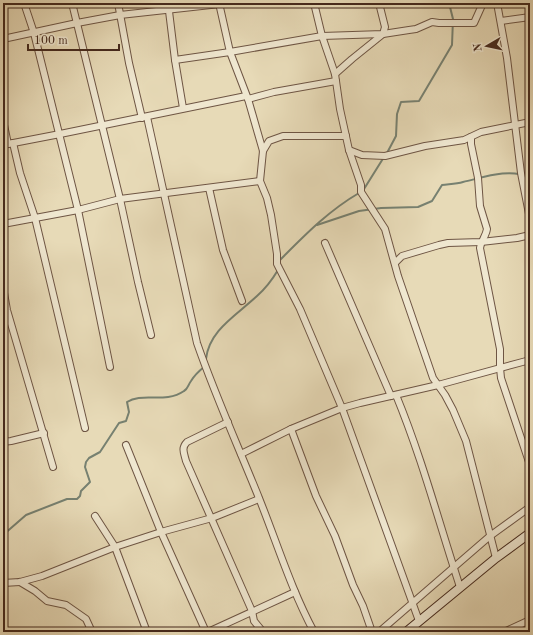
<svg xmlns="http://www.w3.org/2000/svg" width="533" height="635" viewBox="0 0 533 635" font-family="'Old Standard TT',serif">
<rect width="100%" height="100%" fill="#e7dab7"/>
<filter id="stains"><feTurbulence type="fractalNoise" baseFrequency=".005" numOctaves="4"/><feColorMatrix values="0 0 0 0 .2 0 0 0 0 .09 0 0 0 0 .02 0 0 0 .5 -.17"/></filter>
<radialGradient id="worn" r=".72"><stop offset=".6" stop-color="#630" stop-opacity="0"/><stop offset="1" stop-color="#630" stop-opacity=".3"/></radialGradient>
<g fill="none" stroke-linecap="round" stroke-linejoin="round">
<g stroke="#778171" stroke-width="2">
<polyline points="387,153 396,136 397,114 401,102 419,101 452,45 453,19 449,3"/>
<polyline points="364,189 384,157"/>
<path d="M 317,225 L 359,211 L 381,208 L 418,207 L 432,201 L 442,185 C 449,184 456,184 463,182 C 485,177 508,168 530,177"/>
<path d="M 279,261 C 304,236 328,211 359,193"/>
<path d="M 206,359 C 209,330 237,315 257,296 C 265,289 272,280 278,270"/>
<path d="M 3,535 L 26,515 L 67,499 L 77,499 L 80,496 L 81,491 L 90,482 L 85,467 L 86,462 L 89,458 L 100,452 L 119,423 L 126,421 L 129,412 L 127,402 C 142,392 165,404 184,391 C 188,389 188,385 191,381 C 194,376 199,371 204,367"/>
</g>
<g stroke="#6e5544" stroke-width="8">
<g id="street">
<polyline points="24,3 34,33 78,210 110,367"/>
<polyline points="72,3 120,199 138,282 151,335"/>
<polyline points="118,3 129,63 142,118"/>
<polyline points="168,3 175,60 183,108"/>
<polyline points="219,3 230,52 248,99 263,151 260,181 267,198 271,215 277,254 277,264 300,309 342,408 419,621"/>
<polyline points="314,3 322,36 335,74 340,109 349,150 361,185 361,192 385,229 398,276 433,378 445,395 453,410 466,441 496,558"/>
<polyline points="497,3 507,58 521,173 530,219"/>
<polyline points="501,21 530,17"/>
<polyline points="3,39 77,23 120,15 229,3"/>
<polyline points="175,60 230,52 322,36 383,34 409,30 416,29 432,22 439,23 474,23 483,3"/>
<polyline points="335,74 352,59 383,34 385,27 379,3"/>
<polyline points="248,99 274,92 336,81"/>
<path d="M 147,117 L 197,343 C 215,395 238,446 259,498 C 277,543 291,589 314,632"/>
<polyline points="3,120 8,144"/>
<path d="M 471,137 L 471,144 L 478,178 L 480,206 L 487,229 C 486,236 481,241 480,248 L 500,349 L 500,368 L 501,378 L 530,465"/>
<polyline points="13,143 20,173 35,218 85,428"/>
<polyline points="3,145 60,134 246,96"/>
<polyline points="349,150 362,155 385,156 425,146 464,140 481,132 530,122"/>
<polyline points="263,151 269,141 283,136 346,136"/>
<polyline points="209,188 223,250 242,301"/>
<polyline points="3,224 78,210 120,199 260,181"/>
<polyline points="325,243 391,396"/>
<polyline points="395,263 402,256 439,245 448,243 481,242 517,238 530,235"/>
<polyline points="3,287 7,310 53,467"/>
<path d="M 396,395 C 422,458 439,523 460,587"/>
<path d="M 228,422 L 187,442 C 181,448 184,453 186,461 L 252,611 L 254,621 L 263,632"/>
<polyline points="291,429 316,496 335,536 353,585 363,606 372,632"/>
<polyline points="3,442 11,441 44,433"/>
<polyline points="126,445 161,532 206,632"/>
<polyline points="241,454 291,429 342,408 360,403 438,385 530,360"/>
<polyline points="95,516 115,547 147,632"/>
<polyline points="20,582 35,591 47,601 66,605 86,619 92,632"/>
<polyline points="3,583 20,582 42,576 115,547 161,532 212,518 259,499"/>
<polyline points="208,632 295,592"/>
<polyline points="379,632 490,536 530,507"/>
<polyline points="504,632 530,620"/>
</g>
</g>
<g stroke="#45291d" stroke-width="10">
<polyline id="secondary" points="406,632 496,558 530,533"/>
</g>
<use href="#street" stroke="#efe7d0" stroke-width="6"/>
<use href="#secondary" stroke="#efe7d0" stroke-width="8"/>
</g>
<rect width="533" height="635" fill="none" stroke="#e7dab7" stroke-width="16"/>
<rect x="4" y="4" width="525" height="627" fill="none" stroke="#45291d" stroke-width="2"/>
<rect x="8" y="8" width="517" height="619" fill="none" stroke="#45291d"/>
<g transform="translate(487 46) rotate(261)" stroke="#efe7d0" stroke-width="3" paint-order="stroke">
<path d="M0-3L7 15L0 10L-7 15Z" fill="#45291d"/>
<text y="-6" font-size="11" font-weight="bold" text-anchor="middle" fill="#45291d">N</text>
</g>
<path d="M28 44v6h91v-6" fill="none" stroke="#45291d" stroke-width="2"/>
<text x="34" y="44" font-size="12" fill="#45291d" stroke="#efe7d0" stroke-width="3" paint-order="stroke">100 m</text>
<rect width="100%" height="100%" filter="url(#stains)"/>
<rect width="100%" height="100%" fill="url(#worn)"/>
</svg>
